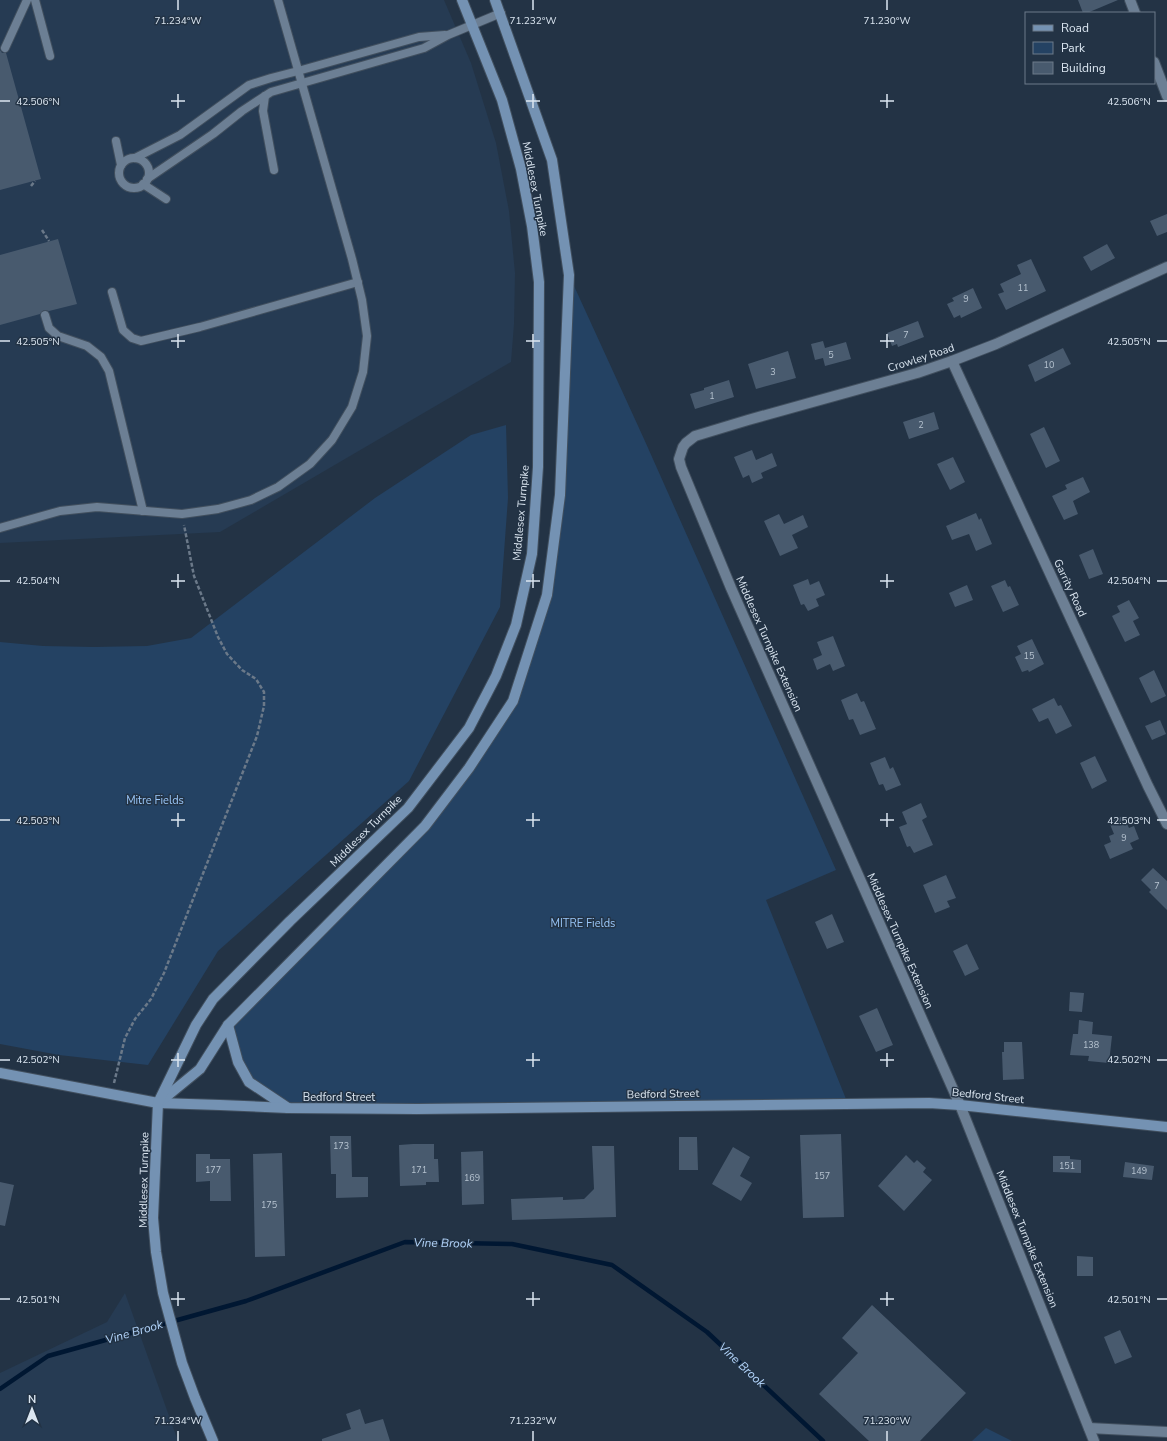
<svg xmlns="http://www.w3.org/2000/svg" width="1167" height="1441" viewBox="0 0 1167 1441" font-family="'Nunito Sans',sans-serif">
<rect width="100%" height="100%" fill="#233345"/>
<g fill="#263b53">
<polygon points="0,0 444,0 471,63 496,143 509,211 515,273 514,324 511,362 220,532 0,543"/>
<polygon points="125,1293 178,1441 0,1441 0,1373 107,1322"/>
</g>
<g fill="#244263">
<polygon points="569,275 644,439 836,870 766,900 848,1104 288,1108 249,1082 228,1025 425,826 513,701 547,595 560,495"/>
<polygon points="506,425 508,498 500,607 409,781 218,951 148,1065 59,1055 0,1044 0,642 43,646 94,647 147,646 191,638 375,498 471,435"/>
<polygon points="986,1428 1012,1441 972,1441"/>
</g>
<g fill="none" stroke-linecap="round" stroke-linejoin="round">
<polyline stroke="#001732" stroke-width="4.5" points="0,1389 48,1356 246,1301 405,1242 512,1244 612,1265 707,1332 823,1441"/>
</g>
<g fill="#485a6e">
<polygon points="1078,0 1118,0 1087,13 1083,13"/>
<polygon points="0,50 2,53 6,53 41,179 0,190"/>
<polygon points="1167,214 1167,232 1157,236 1150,221"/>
<polygon points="58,239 77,304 49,311 44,310 40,314 0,325 0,255"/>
<polygon points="1107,244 1115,258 1091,271 1083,257"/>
<polygon points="1031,259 1046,291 1006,310 998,294 1004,292 1000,284 1021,274 1017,265"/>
<polygon points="973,288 982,308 961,318 960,315 954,318 947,304 954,301 952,298"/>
<polygon points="918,321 924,337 898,347 897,344 892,346 887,333"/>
<polygon points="823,341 825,348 846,342 851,359 825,366 823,358 815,360 811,344"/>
<polygon points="1063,348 1071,364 1035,382 1028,365"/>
<polygon points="788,351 796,378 756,389 748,364"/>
<polygon points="729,380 734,397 695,409 690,394 704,390 704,388"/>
<polygon points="934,412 939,429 909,439 903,422"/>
<polygon points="1044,427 1060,461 1046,468 1030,434"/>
<polygon points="752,450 756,460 772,453 777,466 761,473 763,478 752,483 749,475 743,478 734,457"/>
<polygon points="953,457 965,482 950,490 937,464"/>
<polygon points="1083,477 1090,492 1073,501 1078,514 1064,520 1052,496 1067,489 1065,485"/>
<polygon points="976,513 979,520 981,518 992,544 976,551 969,534 952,540 946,526"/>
<polygon points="779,514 784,524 803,515 808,527 792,535 798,548 780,556 764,521"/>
<polygon points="1093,549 1103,574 1089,579 1079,555"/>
<polygon points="808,579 810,585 819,581 825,595 816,599 819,606 808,611 804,604 801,605 793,585"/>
<polygon points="1005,580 1008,587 1010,586 1019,605 1003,612 991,586"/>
<polygon points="967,585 973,600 955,607 949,593"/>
<polygon points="1129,600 1139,618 1133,621 1140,635 1125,642 1112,616 1120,612 1117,606"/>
<polygon points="833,636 845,666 833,671 830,664 817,670 813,659 822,655 817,642"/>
<polygon points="1032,639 1044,664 1029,672 1028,670 1022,672 1015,657 1021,654 1017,646"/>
<polygon points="1154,670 1166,696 1151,703 1139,678"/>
<polygon points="857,693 861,702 864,701 876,729 860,735 853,719 849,720 841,700"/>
<polygon points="1054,698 1058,706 1061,705 1072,726 1056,734 1048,718 1039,722 1032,709"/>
<polygon points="1160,720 1166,734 1152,740 1145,726"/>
<polygon points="1095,756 1107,781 1092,789 1080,763"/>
<polygon points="885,757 890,769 893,767 901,785 886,791 883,784 879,785 870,763"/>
<polygon points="921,803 927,817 922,820 933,845 914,853 910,846 907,847 899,827 907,824 902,812"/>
<polygon points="1123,816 1129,828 1134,826 1139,839 1130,843 1133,849 1110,859 1104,845 1111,842 1109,836 1114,834 1109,822"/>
<polygon points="1153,868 1167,881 1167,910 1149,892 1151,890 1141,880"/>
<polygon points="946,875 956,898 947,901 950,907 935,913 923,885"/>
<polygon points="832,914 844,942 827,949 815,922"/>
<polygon points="967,944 979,969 965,976 953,951"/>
<polygon points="1070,992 1084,993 1082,1012 1069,1011"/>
<polygon points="877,1008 893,1045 876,1052 859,1016"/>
<polygon points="1079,1020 1093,1022 1092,1034 1112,1036 1109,1063 1088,1061 1089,1056 1070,1055 1073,1034 1078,1034"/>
<polygon points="1004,1042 1022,1042 1024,1079 1003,1080 1002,1052 1004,1052"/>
<polygon points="841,1134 844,1217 803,1218 800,1135"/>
<polygon points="330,1136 351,1136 352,1177 368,1177 368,1197 336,1198 336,1174 331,1174"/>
<polygon points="679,1137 697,1137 698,1170 679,1170"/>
<polygon points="413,1144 434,1144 434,1159 438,1159 439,1182 426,1182 426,1185 400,1186 399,1145"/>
<polygon points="592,1146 614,1146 616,1217 512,1220 511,1199 563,1197 563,1200 584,1199 594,1189"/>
<polygon points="733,1147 750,1157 740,1176 752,1183 741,1201 712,1184"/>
<polygon points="483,1151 484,1204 462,1205 461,1152"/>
<polygon points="282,1153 285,1256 255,1257 253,1154"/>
<polygon points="196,1154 210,1154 210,1159 230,1159 231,1201 210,1201 210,1181 196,1182"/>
<polygon points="906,1155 914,1163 917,1160 926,1168 923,1172 932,1180 904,1211 878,1186"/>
<polygon points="1053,1156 1070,1156 1070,1159 1081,1160 1081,1173 1053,1172"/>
<polygon points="1125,1162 1154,1166 1152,1180 1123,1177"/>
<polygon points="0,1182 14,1185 5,1226 0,1225"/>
<polygon points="1077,1256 1093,1257 1093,1276 1077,1276"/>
<polygon points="872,1305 966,1393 920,1441 869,1441 819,1394 858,1353 842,1338"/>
<polygon points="1120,1330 1132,1357 1115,1364 1104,1337"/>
<polygon points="360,1409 365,1424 383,1419 390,1441 322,1441 322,1439 351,1429 346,1414"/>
</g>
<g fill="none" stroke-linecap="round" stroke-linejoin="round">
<g stroke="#414f5e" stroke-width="10">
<g id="service">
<polyline points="35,0 50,56"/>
<polyline points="5,48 27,0"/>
<polyline points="265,96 263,111 274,170"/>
<polyline points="116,141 121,165"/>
<polyline points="135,158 180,135 249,85 271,78 298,71 419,37 445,35"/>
<circle cx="134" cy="173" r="15"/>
<polyline points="147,179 213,134 242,111 271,92 424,48 448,35 501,13"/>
<polyline points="143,184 166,199"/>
<polyline points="112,292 123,330 132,338 141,341 200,327 358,282"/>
<polyline points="45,315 49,328 58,336 87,346 101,357 109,371 143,511"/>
<polyline points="0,528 60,511 97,507 182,514 218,509 251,500 278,487 310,464 332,440 352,407 363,372 367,336 362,300 352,259 278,0"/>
</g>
</g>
<g stroke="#414f5e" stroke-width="12">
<g id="minor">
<polyline points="1130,0 1135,13"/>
<polyline points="1154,62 1167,96"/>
<polyline points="952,361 1148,786 1167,824"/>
<polyline points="960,1105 731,588 681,467 679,459 683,447 686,443 695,436 748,420 917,373 952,361 996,344 1167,267"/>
<polyline points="1089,1428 1167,1432"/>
</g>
</g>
<g stroke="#414f5e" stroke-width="12">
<polyline id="tertiary" points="960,1105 1094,1441"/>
</g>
<g stroke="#414f5e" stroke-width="12">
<g id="secondary">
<polyline points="228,1025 238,1062 249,1082 288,1108"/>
<polyline points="0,1073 158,1103 220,1105 288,1108 417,1109 929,1103 960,1105 1167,1127"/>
<polyline points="161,1101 200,1069 228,1025 425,826 469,768 513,701 547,595 560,495 569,275 552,160 495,0"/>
<polyline points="213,1441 195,1398 182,1363 163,1293 156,1252 153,1218 158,1103 196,1025 213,999 290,921 408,808 469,728 496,676 516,625 532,554 538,467 539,282 532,226 521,169 502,100 462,0"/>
</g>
</g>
<g stroke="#6b7989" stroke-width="2.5" stroke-dasharray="4 2" stroke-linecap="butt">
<polyline points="31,186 35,181"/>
<polyline points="42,230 49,241"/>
<polyline points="114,1083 125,1038 135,1019 151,999 164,973 257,736 264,706 264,692 256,679 242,670 227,654 218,637 194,576 184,525"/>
</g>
<use href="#service" stroke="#6c7f94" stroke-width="8"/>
<use href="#minor" stroke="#6c7f94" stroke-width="10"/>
<use href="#tertiary" stroke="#6c7f94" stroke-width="10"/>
<use href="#secondary" stroke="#7492b3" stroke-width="10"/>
</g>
<path fill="none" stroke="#dbe6f1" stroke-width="1.5" d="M 178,0 L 178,10M 533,0 L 533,10M 887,0 L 887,10M 178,94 L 178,108M 533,94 L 533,108M 887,94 L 887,108M 0,101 L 10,101M 171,101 L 185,101M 526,101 L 540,101M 880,101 L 894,101M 1157,101 L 1167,101M 178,334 L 178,348M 533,334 L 533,348M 887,334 L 887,348M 0,341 L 10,341M 171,341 L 185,341M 526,341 L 540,341M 880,341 L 894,341M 1157,341 L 1167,341M 178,574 L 178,588M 533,574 L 533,588M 887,574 L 887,588M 0,581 L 10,581M 171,581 L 185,581M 526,581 L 540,581M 880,581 L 894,581M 1157,581 L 1167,581M 178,813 L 178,827M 533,813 L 533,827M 887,813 L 887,827M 0,820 L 10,820M 171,820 L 185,820M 526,820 L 540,820M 880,820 L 894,820M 1157,820 L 1167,820M 178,1053 L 178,1067M 533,1053 L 533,1067M 887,1053 L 887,1067M 0,1060 L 10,1060M 171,1060 L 185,1060M 526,1060 L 540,1060M 880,1060 L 894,1060M 1157,1060 L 1167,1060M 178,1292 L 178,1306M 533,1292 L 533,1306M 887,1292 L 887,1306M 0,1299 L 10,1299M 171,1299 L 185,1299M 526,1299 L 540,1299M 880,1299 L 894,1299M 1157,1299 L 1167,1299M 178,1431 L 178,1441M 533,1431 L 533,1441M 887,1431 L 887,1441"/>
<g text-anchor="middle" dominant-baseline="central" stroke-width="3" stroke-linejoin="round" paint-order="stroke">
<g font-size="9" fill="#b6c3d0">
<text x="1023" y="288">11</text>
<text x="966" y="299">9</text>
<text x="906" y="335">7</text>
<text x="831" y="355">5</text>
<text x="1049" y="365">10</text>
<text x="773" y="372">3</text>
<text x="712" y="396">1</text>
<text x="921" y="425">2</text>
<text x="1029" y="656">15</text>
<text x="1124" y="838">9</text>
<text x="1157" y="886">7</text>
<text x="1091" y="1045">138</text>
<text x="341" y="1146">173</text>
<text x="1067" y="1166">151</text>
<text x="213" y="1170">177</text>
<text x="419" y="1170">171</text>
<text x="1139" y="1171">149</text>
<text x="822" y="1176">157</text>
<text x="472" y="1178">169</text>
<text x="269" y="1205">175</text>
</g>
<g font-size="11" fill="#dbe6f1" stroke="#233345">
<text transform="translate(535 189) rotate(79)">Middlesex Turnpike</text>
<text transform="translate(921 358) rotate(-18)">Crowley Road</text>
<text transform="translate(521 513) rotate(-85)">Middlesex Turnpike</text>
<text transform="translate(1070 588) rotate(65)">Garrity Road</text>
<text transform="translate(769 644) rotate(66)">Middlesex Turnpike Extension</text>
<text transform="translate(366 831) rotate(-45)">Middlesex Turnpike</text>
<text transform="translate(900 941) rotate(66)">Middlesex Turnpike Extension</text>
<text transform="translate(663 1094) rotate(-1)">Bedford Street</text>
<text transform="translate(988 1096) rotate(6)">Bedford Street</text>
<text x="339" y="1097">Bedford Street</text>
<text transform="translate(144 1180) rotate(-89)">Middlesex Turnpike</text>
<text transform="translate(1027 1239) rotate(68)">Middlesex Turnpike Extension</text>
</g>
<g font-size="11" fill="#9ac7fa" stroke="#233345">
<text x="155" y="800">Mitre Fields</text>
<text x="583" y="923">MITRE Fields</text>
</g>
<g font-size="12" font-style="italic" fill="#b2d4fb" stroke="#233345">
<text transform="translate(443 1243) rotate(1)">Vine Brook</text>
<text transform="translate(134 1332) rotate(-16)">Vine Brook</text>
<text transform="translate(742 1365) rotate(43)">Vine Brook</text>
</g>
</g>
<g font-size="10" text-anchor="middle" fill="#dbe6f1" stroke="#233345" stroke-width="3" stroke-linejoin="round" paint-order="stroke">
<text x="178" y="24">71.234°W</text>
<text x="533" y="24">71.232°W</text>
<text x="887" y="24">71.230°W</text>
<text x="38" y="105">42.506°N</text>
<text x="1129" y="105">42.506°N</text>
<text x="38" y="345">42.505°N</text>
<text x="1129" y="345">42.505°N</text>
<text x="38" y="584">42.504°N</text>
<text x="1129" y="584">42.504°N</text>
<text x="38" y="824">42.503°N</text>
<text x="1129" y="824">42.503°N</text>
<text x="38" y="1063">42.502°N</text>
<text x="1129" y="1063">42.502°N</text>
<text x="38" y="1303">42.501°N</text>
<text x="1129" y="1303">42.501°N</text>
<text x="178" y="1424">71.234°W</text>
<text x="533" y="1424">71.232°W</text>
<text x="887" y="1424">71.230°W</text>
</g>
<rect x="1025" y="12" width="130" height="72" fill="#233345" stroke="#6d7b8a"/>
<rect x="1033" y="25" width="20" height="6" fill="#7492b3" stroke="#6d7b8a"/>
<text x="1061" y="32" font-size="12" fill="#dbe6f1">Road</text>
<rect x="1033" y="42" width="20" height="12" fill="#244263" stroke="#6d7b8a"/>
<text x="1061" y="52" font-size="12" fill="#dbe6f1">Park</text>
<rect x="1033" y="62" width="20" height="12" fill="#485a6e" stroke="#6d7b8a"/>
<text x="1061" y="72" font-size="12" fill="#dbe6f1">Building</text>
<g transform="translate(32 1409)" stroke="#233345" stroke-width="3" paint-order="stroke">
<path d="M0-3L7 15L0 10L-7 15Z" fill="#dbe6f1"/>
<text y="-6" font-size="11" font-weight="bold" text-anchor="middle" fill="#dbe6f1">N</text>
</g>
</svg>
